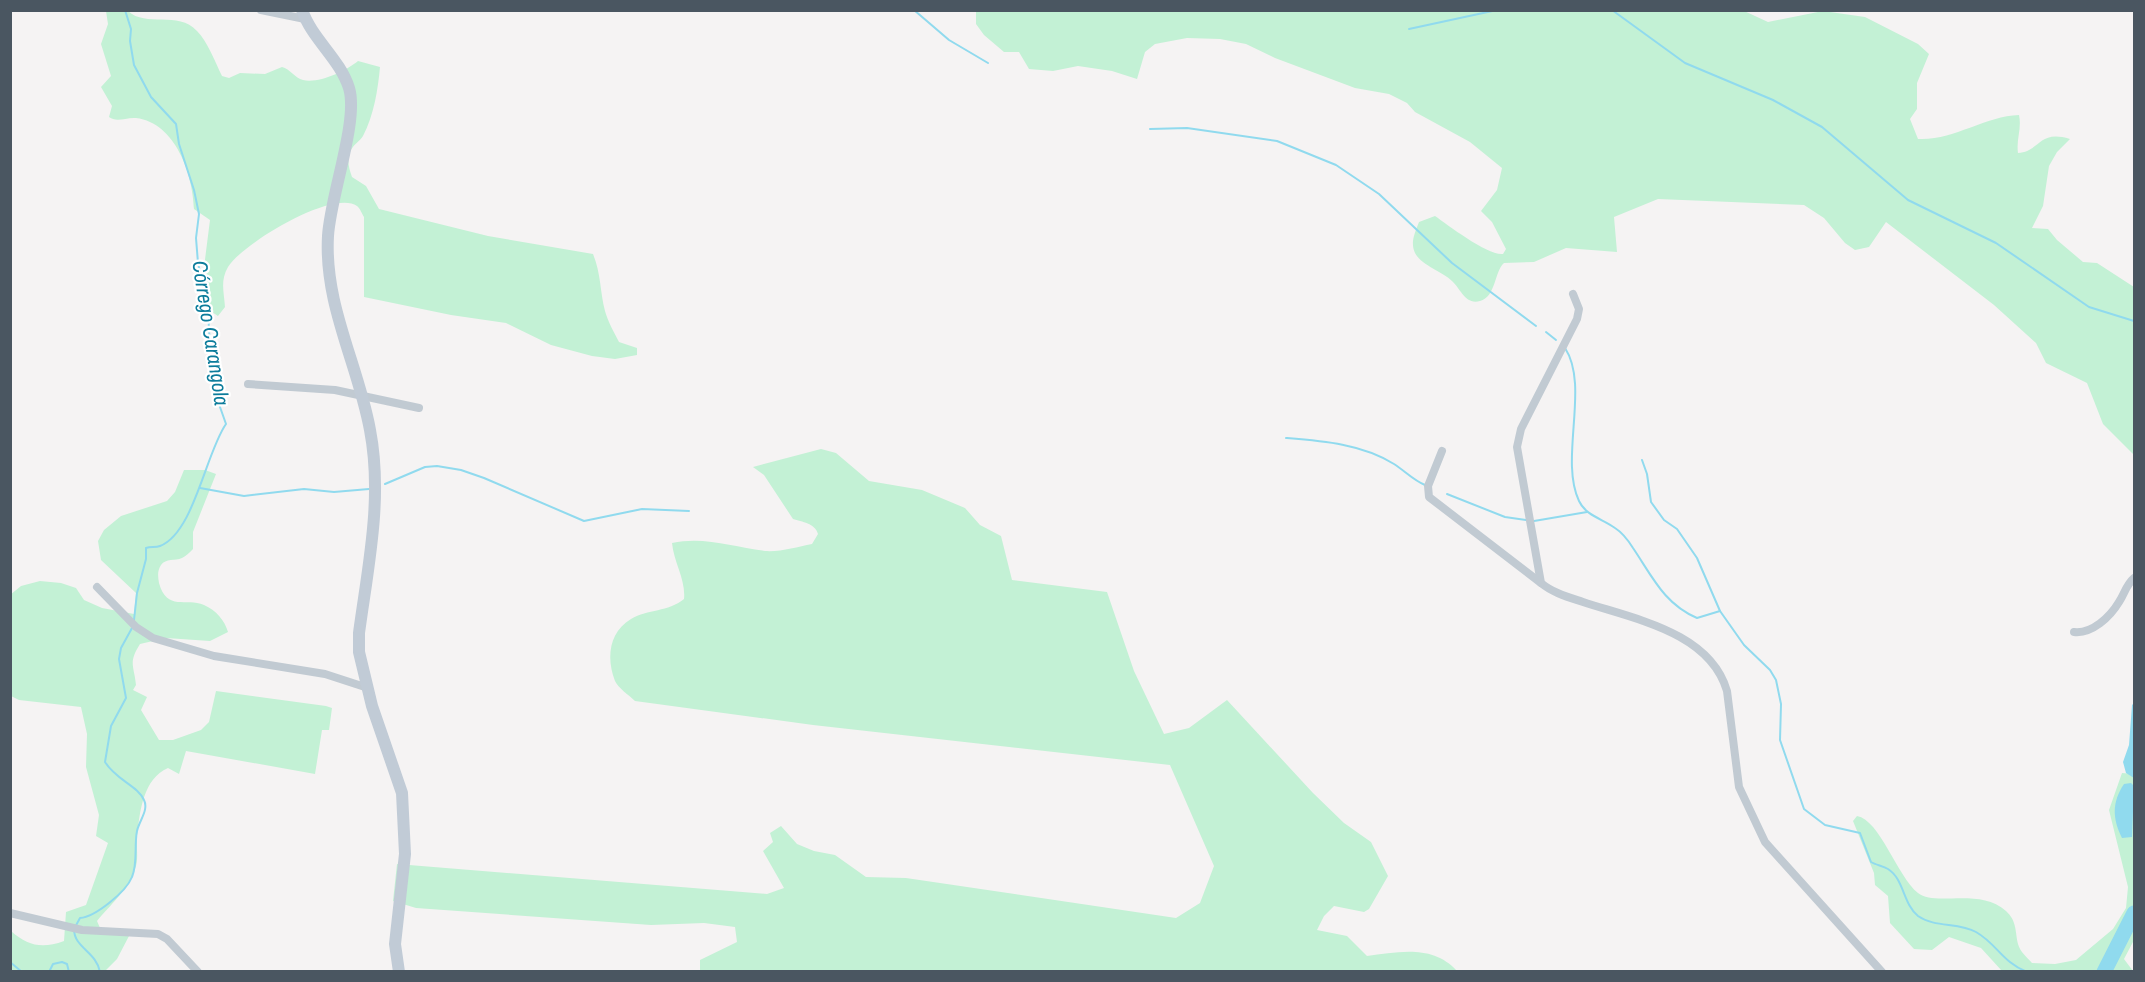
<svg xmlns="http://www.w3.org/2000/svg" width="2145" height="982" viewBox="0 0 2145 982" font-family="'Archivo Narrow',sans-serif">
<rect width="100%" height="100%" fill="#f5f3f3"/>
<g fill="#c3f1d5">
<path d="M 106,11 L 128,11 C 146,28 178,10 197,31 C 208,42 215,62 222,76 L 229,78 L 240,73 L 265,74 L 282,67 C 290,69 295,78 303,80 C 318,84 346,71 358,61 L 380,67 C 378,89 374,115 363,136 C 360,141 354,144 351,150 C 346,158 349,169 352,177 L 366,186 L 379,209 L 488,236 L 593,254 C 601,273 600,292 605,311 C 608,322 614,332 619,342 L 637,348 L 637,355 L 615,359 L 592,356 L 551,345 L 506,323 L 451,315 L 364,297 L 364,217 C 362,214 360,208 357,206 C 332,189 241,245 228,267 C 220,281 224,292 225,307 L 218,316 L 203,306 L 201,291 L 210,220 L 194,209 C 193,175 176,123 136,118 C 126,117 117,123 109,117 L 112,106 L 101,87 L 111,76 L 101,44 L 108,24 Z"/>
<path d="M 976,11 L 1742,10 L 1768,22 L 1823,11 L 1865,17 L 1918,44 L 1929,54 L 1917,83 L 1917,109 L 1910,119 L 1918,139 C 1953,141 1985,116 2019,115 C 2022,129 2016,139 2018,153 C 2040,152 2038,129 2070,139 L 2057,152 L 2049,166 L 2043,206 L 2032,228 L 2048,229 L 2057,240 L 2083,262 L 2097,263 L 2134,287 L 2134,455 L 2103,424 L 2087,383 L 2046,363 L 2036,343 L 1994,305 L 1886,222 L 1869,247 L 1855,250 L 1845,243 L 1824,218 L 1804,205 L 1658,199 L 1614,217 L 1617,252 L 1566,248 L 1534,262 L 1504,263 C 1494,272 1496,297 1480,301 C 1465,305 1461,289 1452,281 C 1442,271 1422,266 1415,253 C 1410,242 1415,233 1419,222 L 1435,216 C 1448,225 1488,256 1503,254 L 1506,249 L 1492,222 L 1481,211 L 1497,190 L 1502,168 L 1470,142 L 1415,112 L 1407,103 L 1389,94 L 1355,88 L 1275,58 L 1246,44 L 1220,39 L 1187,38 L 1155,44 L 1145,52 L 1137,79 L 1112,71 L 1078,66 L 1053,71 L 1029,69 L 1019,52 L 1004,52 L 984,35 L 976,24 Z"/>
<path d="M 821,449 L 836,453 L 869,481 L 922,490 L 965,508 L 980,525 L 1001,536 L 1012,580 L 1107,592 L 1134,671 L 1164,734 L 1189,728 L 1227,700 L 1313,793 L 1344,823 L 1371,842 L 1388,876 L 1369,909 L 1364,912 L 1334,906 L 1324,916 L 1317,930 L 1347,936 L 1367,956 C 1398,952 1433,944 1457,971 L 700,971 L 700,960 L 737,942 L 735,927 L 704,923 L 651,925 L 416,908 L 393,901 L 397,864 L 767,894 L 784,888 L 763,851 L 773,842 L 770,833 L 781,826 L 797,844 L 814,851 L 835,855 L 866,877 L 906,878 L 1176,918 L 1200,903 L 1214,866 L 1170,765 L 813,725 L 635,701 C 629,695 618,688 615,681 C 606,658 609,632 631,619 C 648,609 668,612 684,599 C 686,580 674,563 672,543 C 704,536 734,547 765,551 C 781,552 797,547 812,544 L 818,534 C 815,523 802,522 793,519 L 764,475 L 753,467 Z"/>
<path d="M 184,470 L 205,470 L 216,474 L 193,532 L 193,549 C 190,552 186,556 182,558 C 175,561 166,558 161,565 C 157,571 158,577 159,583 C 167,612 186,597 204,605 C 216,610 225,621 228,632 L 210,641 L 166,638 L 140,644 C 128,663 134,665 136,685 L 133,690 L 147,697 L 141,710 L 159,740 L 173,740 L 201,730 L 209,722 L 216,691 L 326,706 L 332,708 L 329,730 L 322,730 L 315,774 L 186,751 L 179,774 L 168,768 C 143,779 140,811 137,836 C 136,847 139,859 135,869 C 129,889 110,905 97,921 L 100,928 L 129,936 L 117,959 L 105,971 L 11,971 L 11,931 C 28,946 42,949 64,941 L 66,912 L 86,905 L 108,843 L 96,836 L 99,815 L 86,767 L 87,734 L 81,707 L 19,700 L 11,696 L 10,595 L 21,586 L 40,581 L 61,583 L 76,588 L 84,600 L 102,608 L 134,614 L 136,593 L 101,560 L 98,541 L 104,530 L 121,516 L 167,501 L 175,492 Z"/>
<path d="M 2122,773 L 2134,774 L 2134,940 L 2124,959 L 2133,971 L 2002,971 L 1981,948 L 1949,937 L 1932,950 L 1914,949 L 1890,923 L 1888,896 L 1875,885 L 1874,873 L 1853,821 L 1857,816 C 1880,820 1897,876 1918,893 C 1935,907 1979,887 2006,911 C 2017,921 2015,931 2018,944 C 2020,952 2027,957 2032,963 L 2055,964 L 2076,960 L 2113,929 L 2126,908 L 2128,887 L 2109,810 Z"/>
</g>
<g fill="#90daee">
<polygon points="2134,703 2134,778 2126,773 2123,762 2129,745 2132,705"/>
<path d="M 2131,783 L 2134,786 L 2132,837 L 2122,838 C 2112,818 2112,802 2124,784 Z"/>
</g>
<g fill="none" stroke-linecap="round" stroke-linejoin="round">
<g stroke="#90daee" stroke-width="2">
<path d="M 125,10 L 131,29 L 130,41 L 134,65 L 151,97 L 176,124 L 179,144 L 194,190 L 199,214 L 196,238 L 198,263 L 208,310 L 210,347 L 220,382 L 220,407 L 226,424 C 206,452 194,533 160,546 C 155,548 151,546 146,548 L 146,559 L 137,593 L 134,620"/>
<polyline points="914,10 949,40 988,63"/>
<polyline points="1612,10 1685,63 1773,100 1822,127 1908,200 1996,243 2089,307 2134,321"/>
<polyline points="1409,29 1497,10"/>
<polyline points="1150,129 1187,128 1277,141 1336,165 1379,194 1452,263 1536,326"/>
<polyline points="1546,332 1556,340"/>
<path d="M 1565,348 C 1590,386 1559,459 1579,501 C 1586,516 1603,519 1615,528 C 1623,533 1628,540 1633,548 C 1652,576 1664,604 1697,618 L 1720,611"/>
<path d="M 1286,438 C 1323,441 1362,444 1394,464 C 1405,471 1413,480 1425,485"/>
<path d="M 1642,460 L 1647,474 L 1651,502 L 1664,520 L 1677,529 L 1697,558 L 1720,611 L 1744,645 L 1770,670 L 1776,680 L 1781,704 L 1780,740 L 1804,809 L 1825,825 L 1860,833 L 1871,862 C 1876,865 1883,866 1888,869 C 1904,879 1903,904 1918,916 C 1935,928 1959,922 1976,932 C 1997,944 2002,962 2027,972"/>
<polyline points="385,484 425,467 437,466 461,470 484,478 584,521 642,509 689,511"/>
<polyline points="200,488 244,496 304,489 334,492 369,489"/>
<polyline points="1447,494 1505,517 1526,520"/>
<polyline points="1534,521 1587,512"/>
<polyline points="10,962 22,972"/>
<polyline points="49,972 53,964 62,962 67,964 69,972"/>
<path d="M 100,972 C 96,951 74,948 74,929 L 80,918 C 95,917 126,892 132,877 C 138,863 134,845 137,831 C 139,821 149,810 144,800 C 138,786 116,780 105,762 L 111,726 L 126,698 L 119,659 L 121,648 L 132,628"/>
</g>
<polyline stroke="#90daee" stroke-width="15" points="2104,972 2134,913"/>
<g stroke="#c1cad2" stroke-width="8">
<polyline points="261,10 305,19"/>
<path d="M 1573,294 L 1579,309 L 1577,319 L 1521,429 L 1517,447 L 1541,583 C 1553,593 1568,597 1583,602 C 1634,619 1710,632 1727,691 L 1739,787 L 1765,842 L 1882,972"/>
<polyline points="248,384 335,390 419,408"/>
<polyline points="1442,451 1428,486 1429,497 1541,583"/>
<polyline points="97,587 136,627 153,638 214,656 325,674 368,688"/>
<path d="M 2074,632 C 2092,634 2110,617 2119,602 C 2125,593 2126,585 2134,578"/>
<polyline points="10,913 82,930 158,934 167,939 198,972"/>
</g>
<path stroke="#c1cbd6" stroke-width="12" d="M 302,10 C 312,39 340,59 349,88 C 359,120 330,197 328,236 C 324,305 358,364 370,430 C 383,498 368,566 359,633 L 359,652 L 372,706 L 402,793 L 405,854 L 395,944 L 399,972"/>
</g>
<g text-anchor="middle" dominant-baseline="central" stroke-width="4.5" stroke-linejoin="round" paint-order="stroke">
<g font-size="21" font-style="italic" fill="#0c7c9b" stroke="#fff">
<text transform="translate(211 333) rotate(81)">Córrego Carangola</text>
</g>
</g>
<rect width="2145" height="982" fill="none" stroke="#4a5661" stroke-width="24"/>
</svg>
